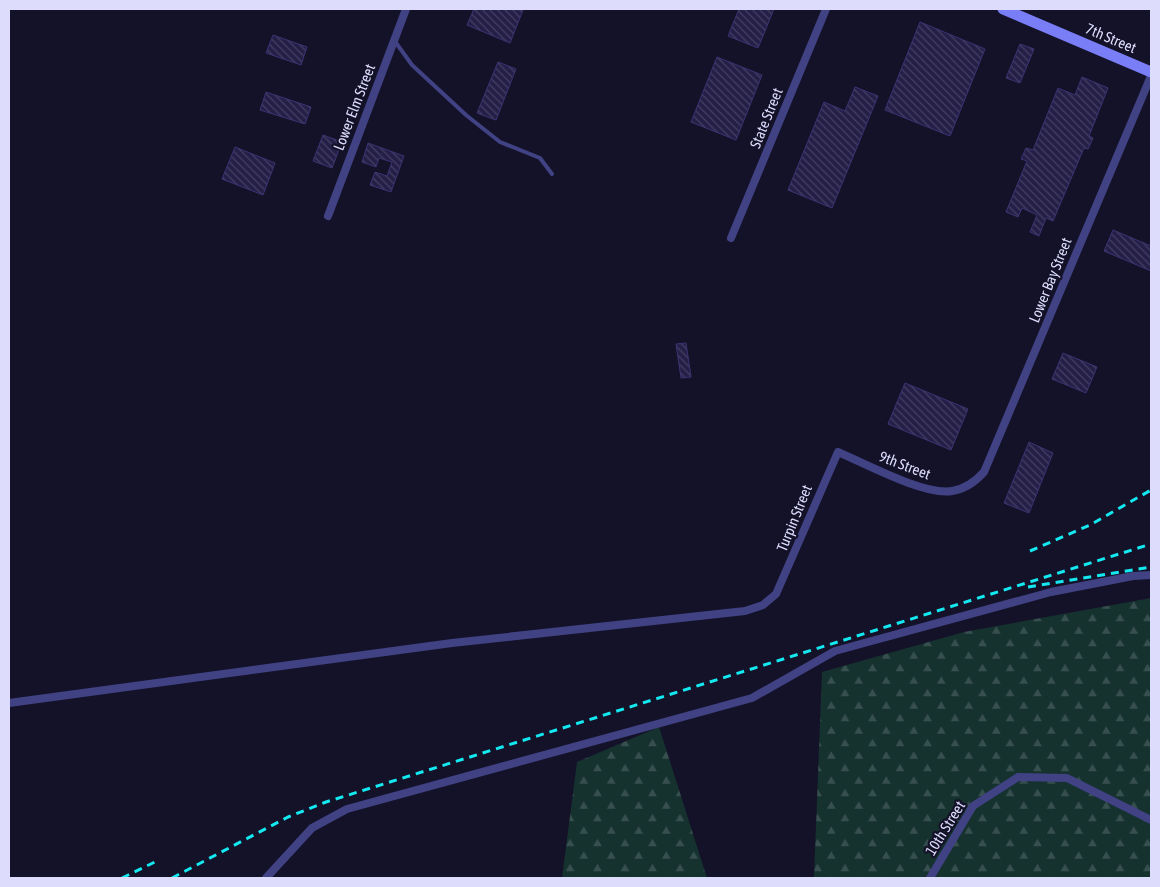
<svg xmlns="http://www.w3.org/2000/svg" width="1160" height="887" viewBox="0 0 1160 887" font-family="'Asap Condensed',sans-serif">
<defs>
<pattern id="forest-firs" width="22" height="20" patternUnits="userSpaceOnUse" patternTransform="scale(1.25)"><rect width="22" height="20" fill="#15322f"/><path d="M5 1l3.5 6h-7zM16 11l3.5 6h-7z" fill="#374f4e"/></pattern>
<pattern id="building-back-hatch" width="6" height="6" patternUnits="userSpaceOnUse" patternTransform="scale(1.25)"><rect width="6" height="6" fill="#251f48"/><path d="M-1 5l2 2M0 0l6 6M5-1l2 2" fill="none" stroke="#443f63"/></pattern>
</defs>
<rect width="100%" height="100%" fill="#141229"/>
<g fill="url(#forest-firs)">
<polygon points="1151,598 1151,878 814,878 822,672 964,632"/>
<polygon points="659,727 707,878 562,878 577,762"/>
</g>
<g fill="url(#building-back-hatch)" stroke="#3b3373">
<polygon points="474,9 523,10 510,43 467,25"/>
<polygon points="739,9 774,9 758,48 728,36"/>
<polygon points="920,22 985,49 950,136 885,110"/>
<polygon points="273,35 307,47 301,65 266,53"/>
<polygon points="1020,44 1034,49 1020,83 1006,78"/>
<polygon points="717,57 762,75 736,140 691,122"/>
<polygon points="498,62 516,69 496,120 477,113"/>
<polygon points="1082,77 1108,88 1089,136 1093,138 1088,149 1084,148 1053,221 1046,218 1039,236 1030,232 1037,215 1022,208 1018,217 1006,212 1027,161 1021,159 1026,148 1033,150 1058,88 1075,95"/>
<polygon points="855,87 878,96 832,208 788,190 824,102 845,111"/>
<polygon points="266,92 311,107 305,124 260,110"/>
<polygon points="323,135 342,142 332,168 313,161"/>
<polygon points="368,143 404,156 391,192 370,185 375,172 387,176 392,162 379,158 376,167 362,162"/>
<polygon points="235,147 275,163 263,195 222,179"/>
<polygon points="1113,230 1151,246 1151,271 1104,251"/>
<polygon points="686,343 691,377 681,378 676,344"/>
<polygon points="1063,353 1097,367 1086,393 1052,379"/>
<polygon points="905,383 968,409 951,450 888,424"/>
<polygon points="1029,442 1053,453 1029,513 1004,503"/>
</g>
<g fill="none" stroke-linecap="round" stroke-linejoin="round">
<polyline stroke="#404284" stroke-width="4" points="394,40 412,65 466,115 500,142 540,158 552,174"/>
<g stroke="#404284" stroke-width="8">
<polyline points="328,216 406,9"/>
<polyline points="731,238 826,9"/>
<path d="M 9,703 L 452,643 L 745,611 L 763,605 L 776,594 L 838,452 C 864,463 925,496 952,491 C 965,489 975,482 984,472 L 1151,76"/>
<polyline points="266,878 312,828 347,809 752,698 835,651 1051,592 1133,576 1151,575"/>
<polyline points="930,878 973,806 1018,777 1067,778 1151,820"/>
</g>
<polyline stroke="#797ef7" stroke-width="11" points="1003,9 1151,72"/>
<g stroke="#14e9f1" stroke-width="3" stroke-dasharray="8 6" stroke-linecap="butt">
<polyline points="1030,551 1090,525 1151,490"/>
<polyline points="1028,587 1151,567"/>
<polyline points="122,878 159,860"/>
<polyline points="172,878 288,817 326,802 1151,544"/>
</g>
</g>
<g text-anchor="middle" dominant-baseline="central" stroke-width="4.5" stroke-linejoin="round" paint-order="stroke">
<g font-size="15" fill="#dddcfd" stroke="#141229">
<text transform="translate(1111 38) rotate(23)">7th Street</text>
<text transform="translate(354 107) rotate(-69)">Lower Elm Street</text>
<text transform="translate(766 118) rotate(-68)">State Street</text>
<text transform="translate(1050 280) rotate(-68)">Lower Bay Street</text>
<text transform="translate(905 465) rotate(21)">9th Street</text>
<text transform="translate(794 518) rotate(-68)">Turpin Street</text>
<text transform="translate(945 828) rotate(-58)">10th Street</text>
</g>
</g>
<rect width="1160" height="887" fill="none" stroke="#dddcfd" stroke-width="20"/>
</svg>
